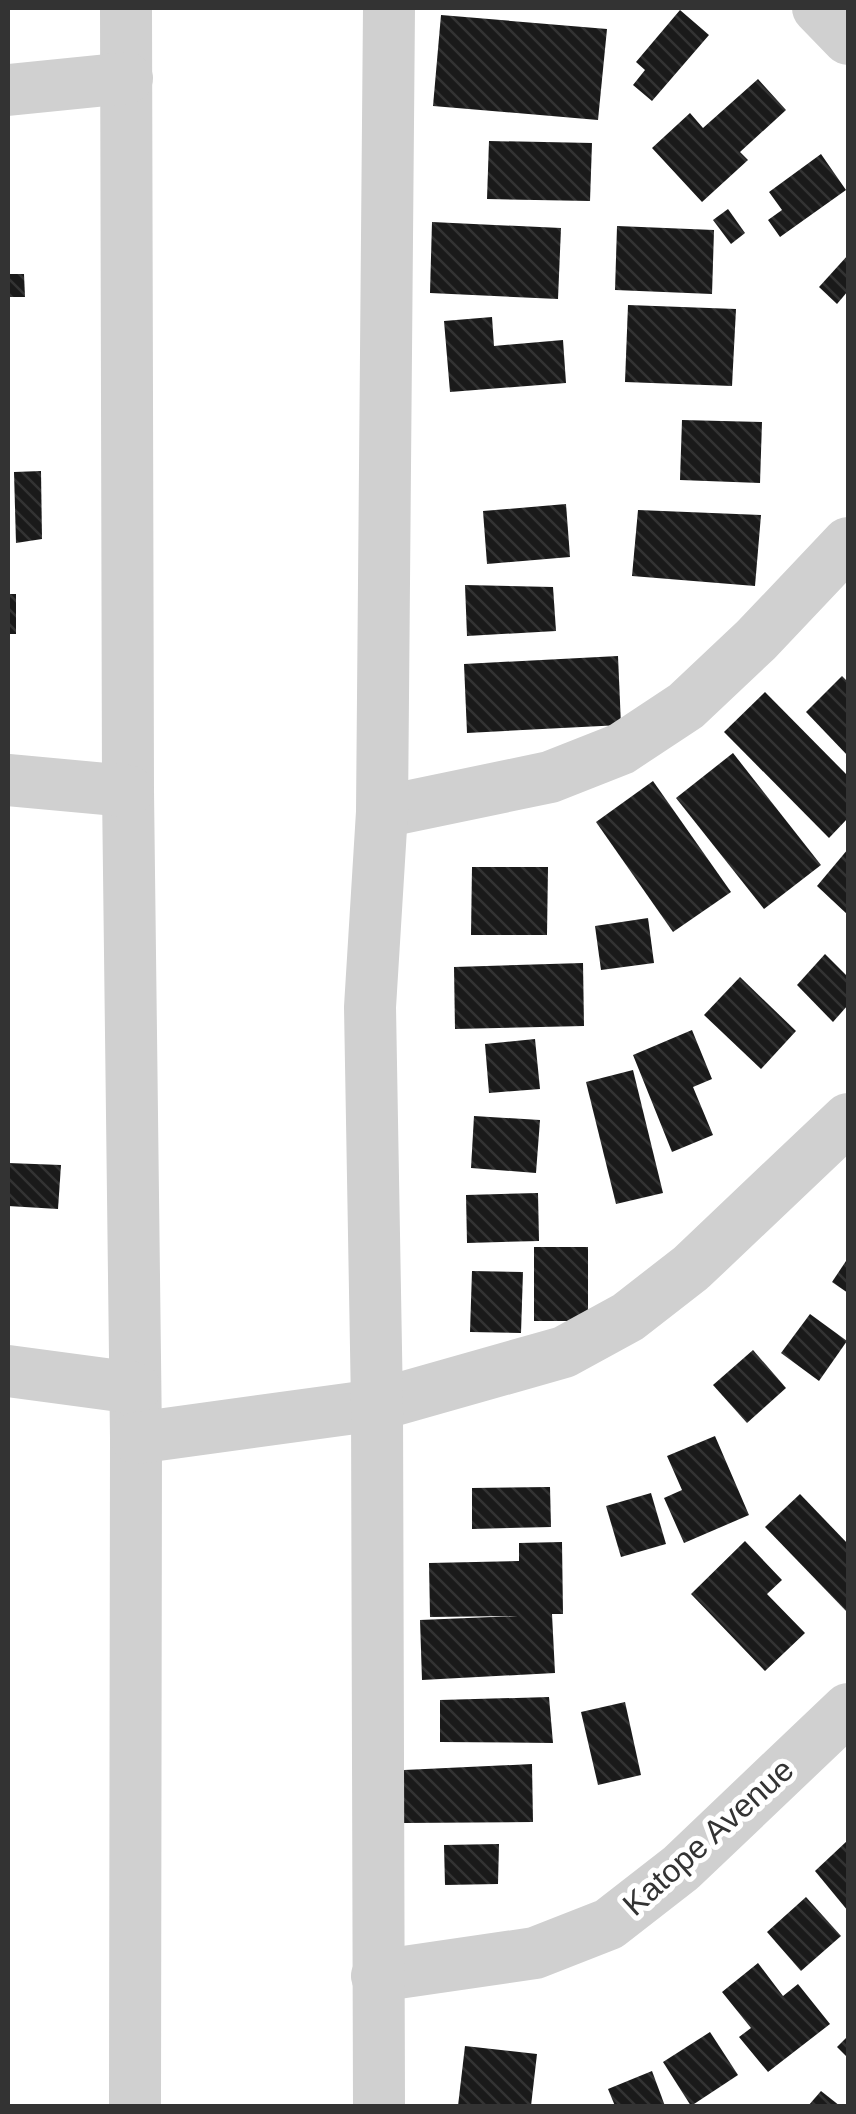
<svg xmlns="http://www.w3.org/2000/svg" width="856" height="2114" viewBox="0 0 856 2114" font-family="Arial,sans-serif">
<defs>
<pattern id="building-back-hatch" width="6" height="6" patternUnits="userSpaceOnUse" patternTransform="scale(2.5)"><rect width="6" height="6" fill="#1a1a1a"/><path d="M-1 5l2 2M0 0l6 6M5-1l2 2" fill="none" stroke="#333"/></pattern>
</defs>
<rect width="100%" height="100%" fill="#fff"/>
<g fill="url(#building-back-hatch)">
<polygon points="680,10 709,35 652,101 633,85 645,70 636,62"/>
<polygon points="441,15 607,29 598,120 433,106"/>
<polygon points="758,79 786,110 740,152 748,160 702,202 652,148 690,113 703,128"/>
<polygon points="489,141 592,143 590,201 487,199"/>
<polygon points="821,154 846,190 780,237 768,220 782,210 769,192"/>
<polygon points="728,209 745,233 731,244 713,220"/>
<polygon points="432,222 561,228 558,299 430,293"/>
<polygon points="617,226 714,230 712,294 615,290"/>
<polygon points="848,255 848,291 837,304 819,287"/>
<polygon points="8,274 24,274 25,297 8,297"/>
<polygon points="628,305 736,309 732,386 625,382"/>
<polygon points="492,317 494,346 563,340 566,383 450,392 444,321"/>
<polygon points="682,420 762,422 760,483 680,480"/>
<polygon points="41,471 42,539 16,543 14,472"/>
<polygon points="566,504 570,557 487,564 483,511"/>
<polygon points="638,510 761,515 755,586 632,576"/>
<polygon points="465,585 553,587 556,631 467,636"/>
<rect x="8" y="594" width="8" height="40"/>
<polygon points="618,656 621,725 467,733 464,664"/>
<polygon points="842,676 848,682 848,756 806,712"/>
<polygon points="765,692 848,776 848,818 829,838 724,732"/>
<polygon points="733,753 821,865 764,909 676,798"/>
<polygon points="653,781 731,892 673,932 596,822"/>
<polygon points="848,849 848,915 817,886"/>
<polygon points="472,867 548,867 547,935 471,935"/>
<polygon points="648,918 654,963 601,970 595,926"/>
<polygon points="825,954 848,977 848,1005 833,1022 797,985"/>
<polygon points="583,963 584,1026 455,1029 454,967"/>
<polygon points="740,977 796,1031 761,1069 704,1015"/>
<polygon points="692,1030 712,1079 693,1087 713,1135 672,1152 633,1055"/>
<polygon points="535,1039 540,1089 489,1093 485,1044"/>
<polygon points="633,1070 663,1193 616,1204 586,1082"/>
<polygon points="474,1116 540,1120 536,1173 471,1168"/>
<polygon points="8,1163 61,1165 58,1209 8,1206"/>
<polygon points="538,1193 539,1241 467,1243 466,1195"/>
<rect x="534" y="1247" width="54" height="74"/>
<polygon points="848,1258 848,1293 832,1282"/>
<polygon points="472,1271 523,1272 521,1333 470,1332"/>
<polygon points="810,1314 847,1341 819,1381 781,1353"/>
<polygon points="753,1350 786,1388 747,1423 713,1385"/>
<polygon points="715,1436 749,1515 684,1543 664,1498 682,1490 667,1456"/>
<polygon points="550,1487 551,1527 472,1529 472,1488"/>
<polygon points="651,1493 666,1544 621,1557 606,1506"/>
<polygon points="800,1494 848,1544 848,1613 765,1527"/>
<polygon points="745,1541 782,1580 767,1594 805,1633 765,1671 691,1594"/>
<polygon points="562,1542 563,1614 552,1614 555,1673 422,1680 420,1620 518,1616 430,1617 429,1563 519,1561 519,1543"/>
<polygon points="549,1697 553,1743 440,1742 440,1700"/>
<polygon points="625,1702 641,1775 598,1785 581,1712"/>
<polygon points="532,1764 533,1822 404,1823 404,1770"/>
<polygon points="848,1840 848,1911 815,1871"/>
<polygon points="499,1844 498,1884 445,1885 444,1845"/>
<polygon points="806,1897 841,1936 801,1971 767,1932"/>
<polygon points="758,1963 783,1996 798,1984 830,2024 768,2072 739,2037 751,2028 722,1992"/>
<polygon points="710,2032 738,2075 691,2106 663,2062"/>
<polygon points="848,2036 848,2058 837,2047"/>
<polygon points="465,2046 537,2054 531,2106 458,2106"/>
<polygon points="652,2071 665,2106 615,2106 608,2089"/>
<polygon points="821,2091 840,2106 808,2106"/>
</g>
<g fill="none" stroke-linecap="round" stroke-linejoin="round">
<g stroke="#d0d0d0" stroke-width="52">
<polyline points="126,8 128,791 136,1438 135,2106"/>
<polyline points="818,8 848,39"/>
<polyline points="8,90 127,78"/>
<polyline points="8,780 128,791"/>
<polyline points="382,812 550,777 621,749 686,706 756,640 848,543"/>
<polyline points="8,1371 135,1388"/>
<polyline points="136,1438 377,1405 564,1352 628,1317 691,1268 848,1119"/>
<polyline points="377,1976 535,1953 609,1924 681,1868 848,1709"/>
<polyline points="379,2106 377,1405 370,1007 382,812 389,8"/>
</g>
</g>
<g text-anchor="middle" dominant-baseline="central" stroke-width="10" stroke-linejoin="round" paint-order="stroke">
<g font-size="32" fill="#333" stroke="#fff">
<text transform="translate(708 1837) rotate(-42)">Katope Avenue</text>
</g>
</g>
<rect width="856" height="2114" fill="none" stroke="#333333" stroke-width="20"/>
</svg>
